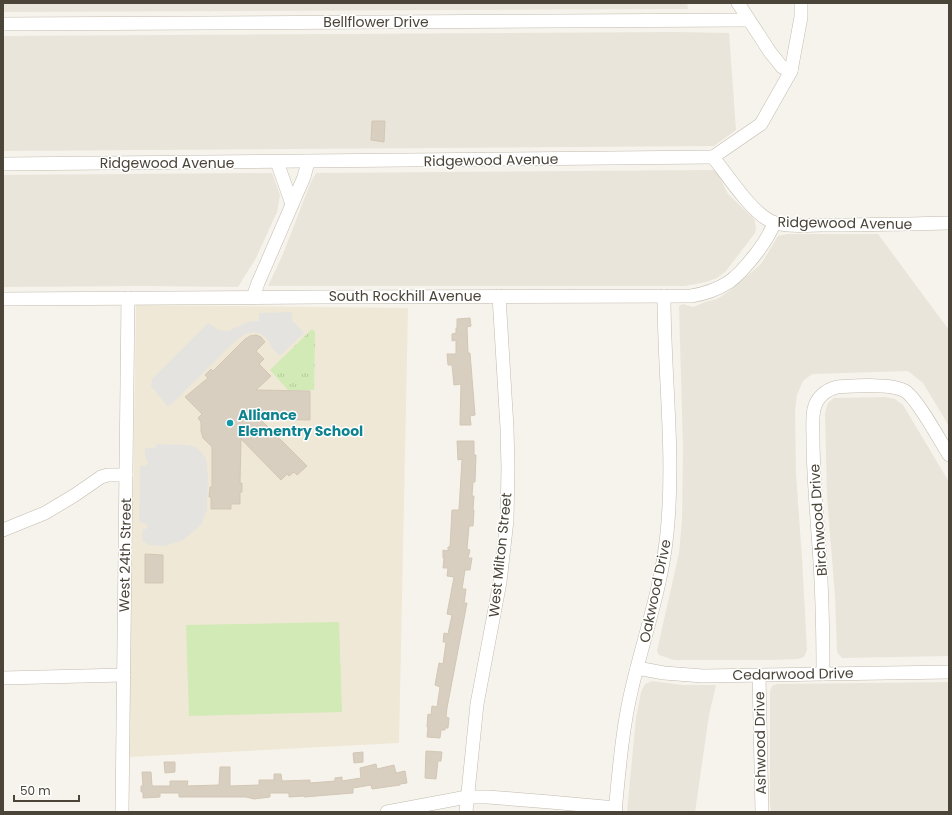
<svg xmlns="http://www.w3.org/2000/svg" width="952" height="815" viewBox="0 0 952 815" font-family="Poppins,sans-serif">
<defs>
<pattern id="grass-tufts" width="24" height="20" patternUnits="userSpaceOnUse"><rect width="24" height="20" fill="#d2eab5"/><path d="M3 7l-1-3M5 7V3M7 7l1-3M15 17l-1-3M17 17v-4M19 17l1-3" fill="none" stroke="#b6ca9c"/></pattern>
</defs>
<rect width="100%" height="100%" fill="#f6f3ec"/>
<g fill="#eae5da">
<polygon points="3,3 687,3 688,9 3,12"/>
<polygon points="675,32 729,33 736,130 714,146 3,151 3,36"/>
<polygon points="716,170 728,194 754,219 756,227 755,233 726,271 717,278 706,282 685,286 268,286 283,254 310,184 316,173"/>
<polygon points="272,173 280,195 277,212 256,258 238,287 144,286 3,287 3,175"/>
<polygon points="787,234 878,234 949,330 949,426 923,383 908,371 812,374 803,381 797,395 795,411 796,474 802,558 807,650 804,657 798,659 772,660 674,660 659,655 657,651 679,553 682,520 683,449 679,306 683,304 693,307 698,305 705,302 717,299 731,290 761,264 778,236"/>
<polygon points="885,397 895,399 903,405 949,482 949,656 842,658 837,652 835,596 827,497 825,413 828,403 834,398"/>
<polygon points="652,681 683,685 716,685 709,715 695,812 627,812 636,718 641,692 645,684"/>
<polygon points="949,682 949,812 771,812 770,805 770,691 772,686 777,684"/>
</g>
<polygon fill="#efe8d6" points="136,305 408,308 399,743 129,757"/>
<polygon fill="url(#grass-tufts)" points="312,329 315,332 314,390 288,390 270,370"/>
<g fill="#d2eab5">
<polygon points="302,339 314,352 293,373 281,361"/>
<polygon points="339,622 342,712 189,716 186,625"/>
</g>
<g fill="#e5e3e0">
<polygon points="292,312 292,320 304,333 280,356 271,347 269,341 261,334 253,332 245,334 232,344 176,400 168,407 151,386 152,379 208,323 219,330 228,331 250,321 259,321 259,313"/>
<polygon points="157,444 188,445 195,447 202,453 206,459 208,475 207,510 201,525 183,540 164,546 149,545 142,540 143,529 146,529 148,526 145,523 139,522 140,466 146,466 148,463 147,460 145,458 145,448 155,448"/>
</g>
<g fill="#d8cfc1" stroke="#d3c7b4">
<polygon points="372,121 385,121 384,142 371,140"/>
<polygon points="470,318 471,326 467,327 468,353 470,353 475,415 470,416 471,425 460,425 461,384 454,385 452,365 448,365 447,354 456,354 456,340 452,341 452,334 456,333 456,328 457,328 457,319"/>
<polygon points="256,335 261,337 265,342 256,351 264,359 259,364 271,376 256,390 310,391 310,420 260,419 307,466 297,475 294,472 289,476 287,474 281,480 241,439 240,483 242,483 242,492 240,492 240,504 231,504 231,509 211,509 211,497 209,497 210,487 212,487 212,447 203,438 201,431 201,422 198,418 202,414 185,397 208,378 205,375 211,369 213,371 245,339 250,336"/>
<polygon points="457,441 474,441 474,455 476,455 475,482 473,482 472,496 474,496 473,510 474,510 473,526 469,526 467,549 470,550 468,558 472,558 470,570 465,570 462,589 466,589 464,603 467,603 447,708 446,717 449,718 448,728 445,728 445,730 441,730 440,738 427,737 428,727 427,727 428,714 431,715 432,706 437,707 440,687 435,685 439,663 443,664 446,642 443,642 444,633 448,634 452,615 447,614 454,577 447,576 448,568 443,568 444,558 443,558 443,550 448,551 448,547 450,547 452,510 459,510 462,459 458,460"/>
<polygon points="145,554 163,555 163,583 145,583"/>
<polygon points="426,751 442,752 441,761 438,761 436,779 425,778"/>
<polygon points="363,752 363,762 354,763 353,753"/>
<polygon points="164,762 175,762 175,772 165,773"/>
<polygon points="376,764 377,769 394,765 396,773 405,771 407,783 400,784 400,785 372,789 371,785 353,788 353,793 304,797 304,796 289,797 289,793 270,793 270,797 254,799 246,797 179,797 179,793 160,793 160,797 143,798 143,792 141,792 141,786 143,786 142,772 151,772 152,786 170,786 170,781 188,781 187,786 219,785 220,767 230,767 230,786 259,785 259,780 274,780 274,774 281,774 282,781 310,780 310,783 335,781 335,778 342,777 342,781 361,778 360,768"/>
</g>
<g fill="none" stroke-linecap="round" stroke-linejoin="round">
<g stroke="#c2bbae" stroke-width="14">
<g id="minor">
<polyline points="738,3 770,52 782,67 791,71"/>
<polyline points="3,24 748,20"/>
<path d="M 713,157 C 727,175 749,208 767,219 C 780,228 806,225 821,225 C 863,225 906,224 949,223"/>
<polyline points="713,157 761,124 791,71 801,17 801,3"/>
<polyline points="277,162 292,204"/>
<polyline points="3,164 713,157"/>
<polyline points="253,297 258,283 304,177 308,162"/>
<path d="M 3,299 L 318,297 L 691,296 C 704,294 718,289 729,282 C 744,271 768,241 774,223"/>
<polyline points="3,530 45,513 75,495 101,477 108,475 126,475"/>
<polyline points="637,668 664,673 703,676 949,672"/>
<path d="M 823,674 C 823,627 822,581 818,534 C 816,502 813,471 813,439 C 813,429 812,418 814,409 C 817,397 826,390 837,387 C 853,386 892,383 905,391 C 917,398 940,441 949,455"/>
<polyline points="759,675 762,812"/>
<polyline points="3,678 124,675"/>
<polyline points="122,812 128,298"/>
<polyline points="387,812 467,797 488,797 550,802 616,808"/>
<polyline points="466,812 477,704 500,582 507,520 508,468 507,428 499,296"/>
<path d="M 615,812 C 619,772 622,731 631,692 C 643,639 662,587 667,533 C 675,454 664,375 664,296"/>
</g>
</g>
<use href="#minor" stroke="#fff" stroke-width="13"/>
</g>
<circle fill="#0f9aa8" stroke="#fff" stroke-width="1.5" cx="230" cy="423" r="4"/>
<g text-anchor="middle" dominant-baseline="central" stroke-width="3" stroke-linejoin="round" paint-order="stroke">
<g font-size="14" fill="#4b4439" stroke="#fff">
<text x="376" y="22">Bellflower Drive</text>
<text transform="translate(491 160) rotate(-1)">Ridgewood Avenue</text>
<text x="167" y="163">Ridgewood Avenue</text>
<text transform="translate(845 223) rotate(1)">Ridgewood Avenue</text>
<text x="405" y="296">South Rockhill Avenue</text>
<text transform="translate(818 520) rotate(-94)">Birchwood Drive</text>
<text transform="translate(125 555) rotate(-89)">West 24th Street</text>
<text transform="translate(500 555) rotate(-84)">West Milton Street</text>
<text transform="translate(655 591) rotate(-78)">Oakwood Drive</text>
<text transform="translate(793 674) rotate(-1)">Cedarwood Drive</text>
<text transform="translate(760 743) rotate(-91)">Ashwood Drive</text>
</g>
<g font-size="14" font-weight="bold" fill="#0d838f" stroke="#fff" text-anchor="start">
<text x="238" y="415">Alliance<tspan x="238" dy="16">Elementry School</tspan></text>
</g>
</g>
<rect width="952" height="815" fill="none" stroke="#4b4439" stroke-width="8"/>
<path d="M14 795v6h65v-6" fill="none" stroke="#4b4439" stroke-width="2"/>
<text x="20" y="795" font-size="12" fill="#4b4439" stroke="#ffffff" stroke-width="3" paint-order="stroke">50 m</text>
</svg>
